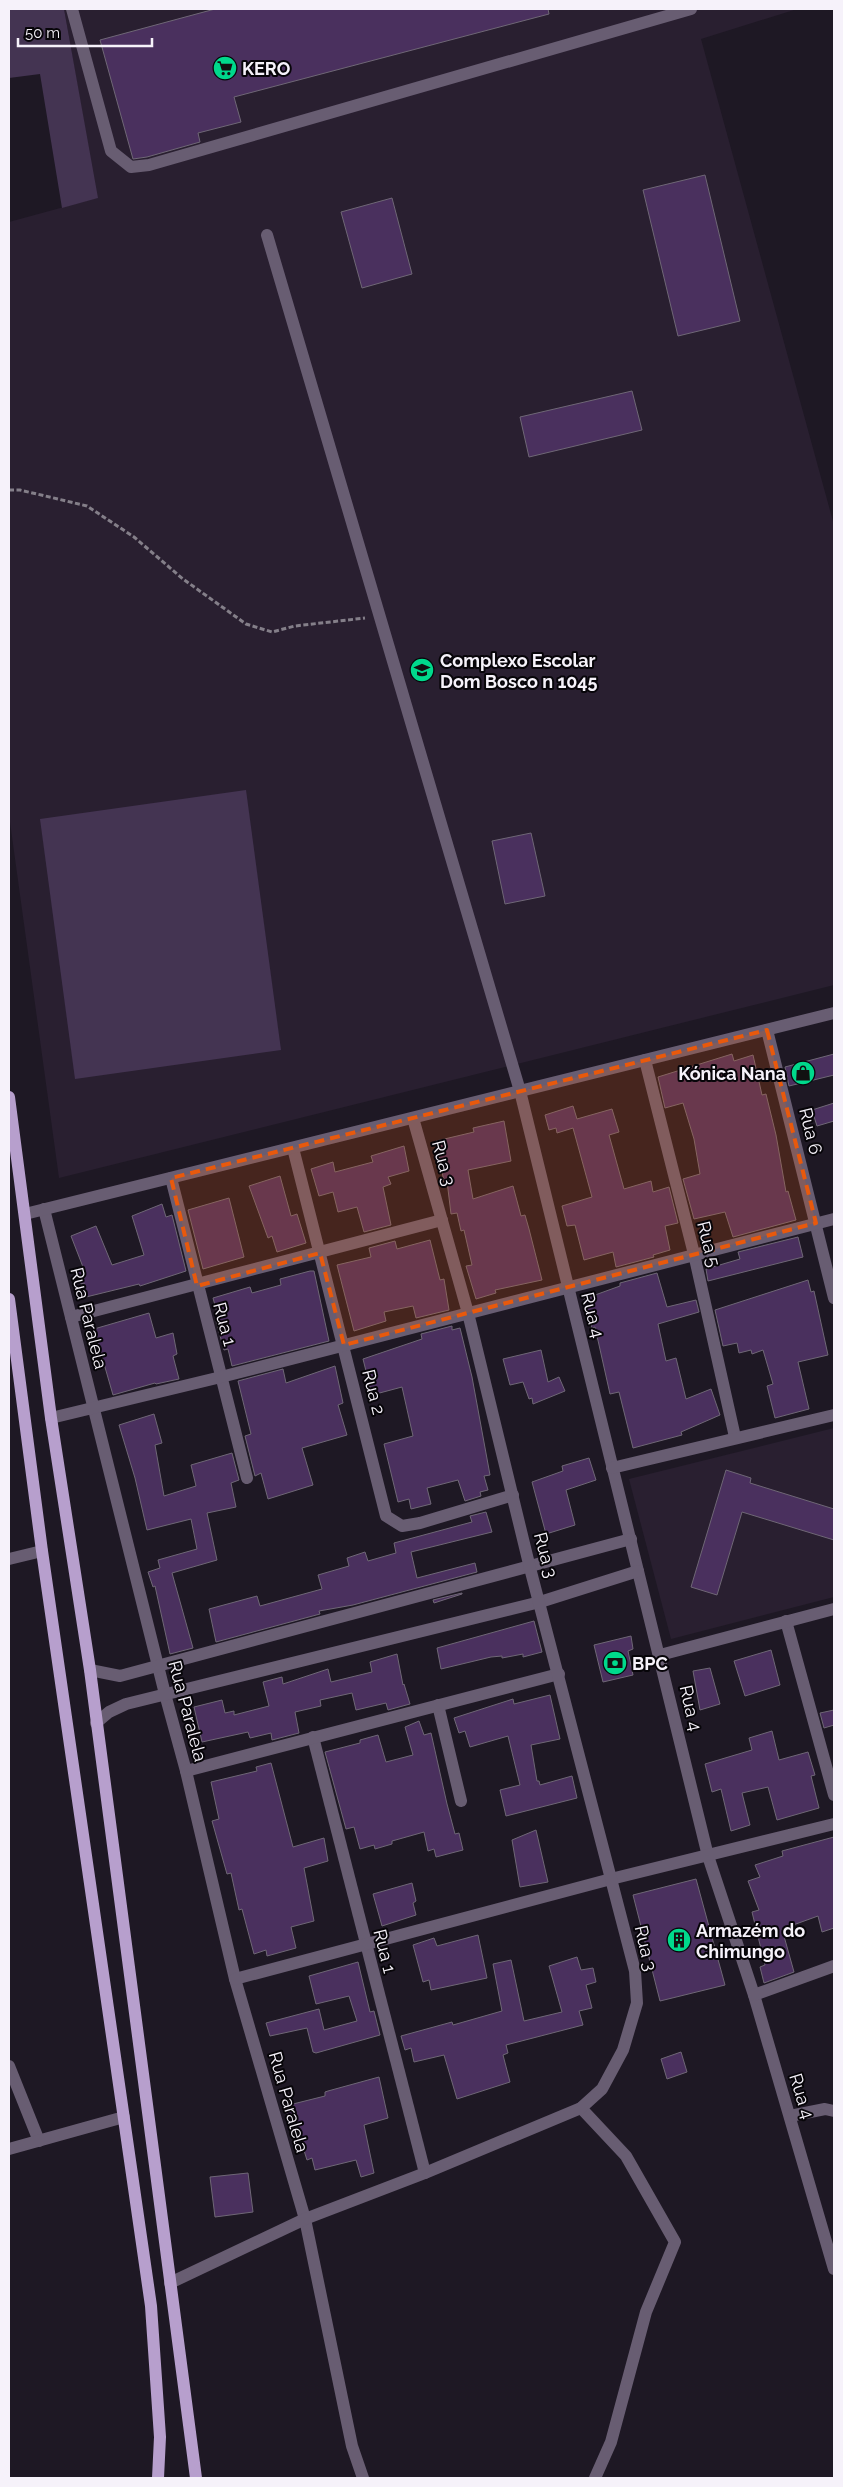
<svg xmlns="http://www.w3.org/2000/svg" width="843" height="2487" viewBox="0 0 843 2487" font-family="Raleway,sans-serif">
<rect width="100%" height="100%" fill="#1e1824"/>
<g fill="#291f30">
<polygon points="64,9 797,9 701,39 834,525 834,985 59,1178 9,815 9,222 97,198"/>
<polygon points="834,1428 834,1597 671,1639 629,1479"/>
</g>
<g fill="#443452">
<polygon points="9,9 64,9 98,198 62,208 40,74 9,78"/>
<polygon points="246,790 281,1050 75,1079 40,819"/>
</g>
<g fill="#4a305e" stroke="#6f6776">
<polygon points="215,9 548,9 549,14 234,97 241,122 198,133 200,142 147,157 133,159 100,40"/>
<polygon points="705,175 740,321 678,336 643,190"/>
<polygon points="392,198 412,274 362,288 341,212"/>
<polygon points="632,391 642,430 529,457 520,417"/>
<polygon points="531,833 545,896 505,904 492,841"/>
<polygon points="732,1054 734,1061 753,1055 762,1095 766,1094 776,1135 786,1192 788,1191 796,1220 733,1237 725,1212 694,1219 683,1179 700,1174 694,1139 683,1103 665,1108 658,1077"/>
<polygon points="834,1054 834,1075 789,1086 785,1067"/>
<polygon points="834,1103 834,1121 817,1126 812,1110"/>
<polygon points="573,1106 577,1119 612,1109 619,1132 609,1135 624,1189 651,1181 653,1192 669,1187 678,1223 665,1226 670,1250 653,1255 654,1257 616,1267 613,1252 584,1260 575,1225 567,1226 562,1206 592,1197 573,1128 557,1133 556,1128 549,1130 545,1115"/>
<polygon points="504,1121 511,1161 468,1170 473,1199 513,1186 521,1216 525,1215 529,1229 542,1280 495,1290 496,1293 476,1299 466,1266 472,1265 464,1230 461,1231 457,1213 451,1214 447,1181 444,1182 436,1141 474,1132 473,1128"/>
<polygon points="404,1146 409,1171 388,1177 391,1184 383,1187 391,1225 364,1232 357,1207 338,1212 333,1192 319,1196 311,1169 333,1162 335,1172 373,1162 371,1156"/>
<polygon points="280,1176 291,1216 297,1214 306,1243 277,1252 272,1236 268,1238 249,1186"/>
<polygon points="229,1198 244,1257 203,1269 188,1210"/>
<polygon points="162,1204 166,1217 172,1215 186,1271 140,1286 139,1284 86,1297 84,1283 81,1284 77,1268 83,1267 71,1236 96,1226 112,1265 144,1255 132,1216"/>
<polygon points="798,1237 803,1257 708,1281 706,1269 740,1259 738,1252"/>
<polygon points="430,1240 440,1280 444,1279 449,1310 416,1318 413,1306 384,1312 386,1321 354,1331 337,1265 371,1257 369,1248 395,1241 397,1249"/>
<polygon points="310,1271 314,1271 329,1341 232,1366 228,1349 224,1350 216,1321 219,1320 213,1298 250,1287 252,1293 281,1285 280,1279"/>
<polygon points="657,1273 667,1307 696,1300 699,1312 658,1324 666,1361 676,1358 686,1399 711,1389 720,1415 681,1432 682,1435 633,1448 619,1392 610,1394 595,1327 592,1328 584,1299 620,1286 620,1283"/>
<polygon points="808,1280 811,1292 814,1291 828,1355 798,1362 809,1409 775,1418 767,1386 773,1384 763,1350 752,1354 751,1350 739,1353 737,1343 723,1346 715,1310"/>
<polygon points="149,1313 156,1338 173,1333 177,1354 173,1356 179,1379 156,1384 155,1383 113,1395 94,1329"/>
<polygon points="452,1326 452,1330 460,1328 472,1377 490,1475 484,1476 488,1490 480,1492 481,1496 465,1501 458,1480 427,1488 431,1504 411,1509 409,1499 398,1502 384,1444 413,1436 402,1387 372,1395 363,1359 422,1339 421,1334"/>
<polygon points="541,1350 548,1382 559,1377 565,1391 533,1404 532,1398 529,1399 523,1382 510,1385 503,1359"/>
<polygon points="335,1366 343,1403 338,1405 347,1435 302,1448 313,1485 268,1499 261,1473 255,1476 245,1436 251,1434 238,1381 283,1369 286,1383"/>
<polygon points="154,1414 162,1443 155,1445 164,1496 196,1486 191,1465 232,1453 239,1480 231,1483 236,1507 207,1513 217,1560 172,1573 193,1648 170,1654 155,1586 153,1587 148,1572 160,1568 158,1560 197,1549 191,1519 147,1530 135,1478 119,1425"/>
<polygon points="589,1458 596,1480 566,1490 575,1525 546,1534 532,1482 563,1471 562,1466"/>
<polygon points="726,1470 751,1478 750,1483 834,1509 834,1540 742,1512 717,1595 691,1587"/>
<polygon points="486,1512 492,1532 411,1552 417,1578 475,1563 477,1572 353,1605 319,1611 320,1614 216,1642 209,1609 257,1596 260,1606 322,1589 318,1575 349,1566 347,1558 365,1552 368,1561 396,1553 394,1543 472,1522 470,1516"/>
<polygon points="462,1593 462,1594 434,1603 433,1600"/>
<polygon points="534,1621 542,1652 523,1657 523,1654 502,1658 502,1656 491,1657 441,1669 437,1648"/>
<polygon points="631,1636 633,1649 628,1651 633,1675 603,1682 594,1645"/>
<polygon points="771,1650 780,1685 745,1696 734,1661"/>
<polygon points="397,1654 403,1685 404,1684 410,1704 388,1710 386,1703 356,1710 352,1693 320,1700 321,1706 295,1712 299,1733 272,1740 271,1733 250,1738 248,1732 202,1742 194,1707 222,1700 225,1713 234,1711 234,1715 269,1706 263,1682 282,1677 283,1684 328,1669 331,1682 372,1672 370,1662"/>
<polygon points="710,1668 720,1704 700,1710 693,1671"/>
<polygon points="550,1695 560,1739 531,1745 537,1781 539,1781 540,1785 572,1776 577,1798 506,1816 500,1790 520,1785 508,1736 470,1747 465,1731 459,1733 454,1718 513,1699 514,1704"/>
<polygon points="834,1710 834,1725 824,1728 820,1713"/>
<polygon points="419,1721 424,1735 431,1733 447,1804 455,1834 459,1833 463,1850 436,1857 434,1849 428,1851 424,1832 392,1841 392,1844 375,1849 374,1845 360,1849 354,1827 346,1829 325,1752 360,1743 360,1740 378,1735 386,1762 413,1755 405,1727"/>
<polygon points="772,1731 779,1760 808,1752 815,1775 811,1776 819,1808 777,1820 768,1787 742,1793 750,1825 731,1831 721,1789 712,1792 705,1764 752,1750 749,1738"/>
<polygon points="271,1763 293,1847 324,1838 328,1861 304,1868 314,1921 291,1927 296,1948 267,1956 266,1950 254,1954 242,1909 239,1910 231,1873 227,1874 212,1821 219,1819 211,1782 257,1771 256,1767"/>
<polygon points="536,1830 548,1882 520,1887 512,1840"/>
<polygon points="834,1837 834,1928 822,1932 818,1916 782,1929 794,1972 764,1983 760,1967 765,1965 752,1912 759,1910 748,1881 760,1877 755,1865 783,1856 782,1851"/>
<polygon points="696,1879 725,1985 660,2001 633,1895"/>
<polygon points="412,1883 416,1901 413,1903 416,1915 382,1926 373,1894"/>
<polygon points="478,1935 487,1978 431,1990 429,1980 423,1982 413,1945 434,1938 437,1946"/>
<polygon points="577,1957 581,1970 593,1968 596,1982 586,1985 592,2008 579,2011 583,2025 506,2045 508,2053 503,2055 510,2082 457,2099 444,2055 414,2062 411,2048 405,2050 401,2036 452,2022 453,2025 502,2011 493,1964 511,1960 524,2021 562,2012 549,1966"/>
<polygon points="358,1962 370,2012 374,2011 380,2035 316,2053 313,2052 307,2028 270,2036 266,2023 319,2009 324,2030 357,2021 349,1996 316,2004 309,1976"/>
<polygon points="681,2052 687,2072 667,2079 661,2059"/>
<polygon points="379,2077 388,2118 364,2125 374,2173 361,2177 356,2160 315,2170 312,2158 307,2160 301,2141 295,2142 285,2106 325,2096 325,2092 328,2091"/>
<polygon points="248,2173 253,2212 215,2217 210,2177"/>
</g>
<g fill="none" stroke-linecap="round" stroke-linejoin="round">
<polyline stroke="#847f89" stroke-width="3" stroke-dasharray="5 2.5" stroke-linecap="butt" points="9,490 20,490 87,506 134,537 183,579 246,624 272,632 295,626 365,618"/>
<g stroke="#685d72" stroke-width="12">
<polyline points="72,9 111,151 131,167 149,165 691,9"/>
<polyline points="267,235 520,1091 708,1856 754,1995 834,2269"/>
<polyline points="767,1030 834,1298"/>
<polyline points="645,1060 694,1254 735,1437"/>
<polyline points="293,1148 386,1516 402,1526 420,1523 513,1495"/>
<polyline points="171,1178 247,1478"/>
<polyline points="44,1209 165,1694 186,1771 235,1979 305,2219 352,2446 363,2478"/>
<polyline points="25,1214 834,1013"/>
<polyline points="71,1317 442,1220"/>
<polyline points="51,1418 221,1377 834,1219"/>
<polyline points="612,1468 834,1415"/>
<polyline points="9,1559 42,1551"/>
<polyline points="786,1621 834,1795"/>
<polyline points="660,1655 834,1609"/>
<polyline points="90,1670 120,1676 631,1539"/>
<polyline points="438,1705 461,1801"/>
<polyline points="96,1723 109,1712 126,1704 540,1602 638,1571"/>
<polyline points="313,1737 425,2173"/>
<polyline points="186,1771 559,1674"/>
<polyline points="235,1979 611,1879 834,1824"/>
<polyline points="754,1995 834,1966"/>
<polyline points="9,2066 39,2141"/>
<polyline points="581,2108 626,2156 675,2242 646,2312 611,2442 595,2478"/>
<polyline points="790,2116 825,2109 834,2111"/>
<polyline points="9,2149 124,2117"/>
<polyline points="170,2283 305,2219 425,2173 581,2108 602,2089 623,2050 637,2003 635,1971 530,1568 468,1313 413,1118"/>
</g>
<g stroke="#b79fcd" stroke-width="12">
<polyline points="9,1097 51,1418 90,1670 196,2478"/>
<polyline points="9,1299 42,1551 151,2306 160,2437 158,2478"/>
</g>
</g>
<path fill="#e8590c" fill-opacity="0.2" stroke="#e8590c" stroke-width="4" stroke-dasharray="10 6" stroke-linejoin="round" d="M 767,1030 L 816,1223 L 344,1345 L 320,1253 L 197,1286 L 171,1178 Z"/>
<defs>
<g id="supermarket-disc" transform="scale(1.25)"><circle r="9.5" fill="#00d98c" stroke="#070509"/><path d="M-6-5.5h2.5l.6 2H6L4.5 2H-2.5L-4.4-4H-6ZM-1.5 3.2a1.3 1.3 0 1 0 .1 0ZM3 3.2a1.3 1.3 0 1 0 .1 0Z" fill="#111"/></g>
<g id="school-disc" transform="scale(1.25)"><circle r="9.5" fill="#00d98c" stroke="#070509"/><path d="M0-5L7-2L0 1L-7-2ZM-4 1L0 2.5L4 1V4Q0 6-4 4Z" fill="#111"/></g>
<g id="shop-disc" transform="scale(1.25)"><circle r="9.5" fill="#00d98c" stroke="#070509"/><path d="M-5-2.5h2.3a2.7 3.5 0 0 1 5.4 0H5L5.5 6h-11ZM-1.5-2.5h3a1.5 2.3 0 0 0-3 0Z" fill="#111"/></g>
<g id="bank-disc" transform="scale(1.25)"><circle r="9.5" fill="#00d98c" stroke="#070509"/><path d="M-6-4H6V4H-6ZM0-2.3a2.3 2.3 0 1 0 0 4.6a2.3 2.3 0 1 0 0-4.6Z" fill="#111"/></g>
<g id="building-disc" transform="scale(1.25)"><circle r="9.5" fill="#00d98c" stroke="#070509"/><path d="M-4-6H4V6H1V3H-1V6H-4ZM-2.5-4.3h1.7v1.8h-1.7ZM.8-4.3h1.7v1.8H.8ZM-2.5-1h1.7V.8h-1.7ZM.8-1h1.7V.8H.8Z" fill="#111"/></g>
</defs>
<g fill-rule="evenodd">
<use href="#supermarket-disc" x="225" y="68"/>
<use href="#school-disc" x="422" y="670"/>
<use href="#shop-disc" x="803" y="1073"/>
<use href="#bank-disc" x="615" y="1663"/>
<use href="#building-disc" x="679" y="1940"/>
</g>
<g text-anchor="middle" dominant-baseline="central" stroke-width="4" stroke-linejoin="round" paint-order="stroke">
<g font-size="18" font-weight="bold" fill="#f6f2fa" stroke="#070509" text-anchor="start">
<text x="242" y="68">KERO</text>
<text x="440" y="660">Complexo Escolar<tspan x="440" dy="21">Dom Bosco n 1045</tspan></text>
<text x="786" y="1073" text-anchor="end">Kónica Nana</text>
<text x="632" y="1663">BPC</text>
<text x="696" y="1930">Armazém do<tspan x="696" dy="21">Chimungo</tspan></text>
</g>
<g font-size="18" fill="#f6f2fa" stroke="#070509">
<text transform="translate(811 1131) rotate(76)">Rua 6</text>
<text transform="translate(444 1163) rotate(75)">Rua 3</text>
<text transform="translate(709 1244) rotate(76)">Rua 5</text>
<text transform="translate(593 1315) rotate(76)">Rua 4</text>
<text transform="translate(89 1318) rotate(76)">Rua Paralela</text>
<text transform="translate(225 1324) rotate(75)">Rua 1</text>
<text transform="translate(374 1392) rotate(76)">Rua 2</text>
<text transform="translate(546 1555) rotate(75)">Rua 3</text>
<text transform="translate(691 1708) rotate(77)">Rua 4</text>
<text transform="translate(188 1711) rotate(75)">Rua Paralela</text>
<text transform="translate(646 1948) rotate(77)">Rua 3</text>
<text transform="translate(385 1951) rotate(76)">Rua 1</text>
<text transform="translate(802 2096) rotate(73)">Rua 4</text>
<text transform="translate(289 2102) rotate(74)">Rua Paralela</text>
</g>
</g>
<rect width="843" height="2487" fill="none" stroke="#f6f2fa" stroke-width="20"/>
<path d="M18 38v8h134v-8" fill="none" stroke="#f6f2fa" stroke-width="2.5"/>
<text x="25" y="38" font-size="15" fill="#f6f2fa" stroke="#070509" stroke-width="4" paint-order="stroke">50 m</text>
</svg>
